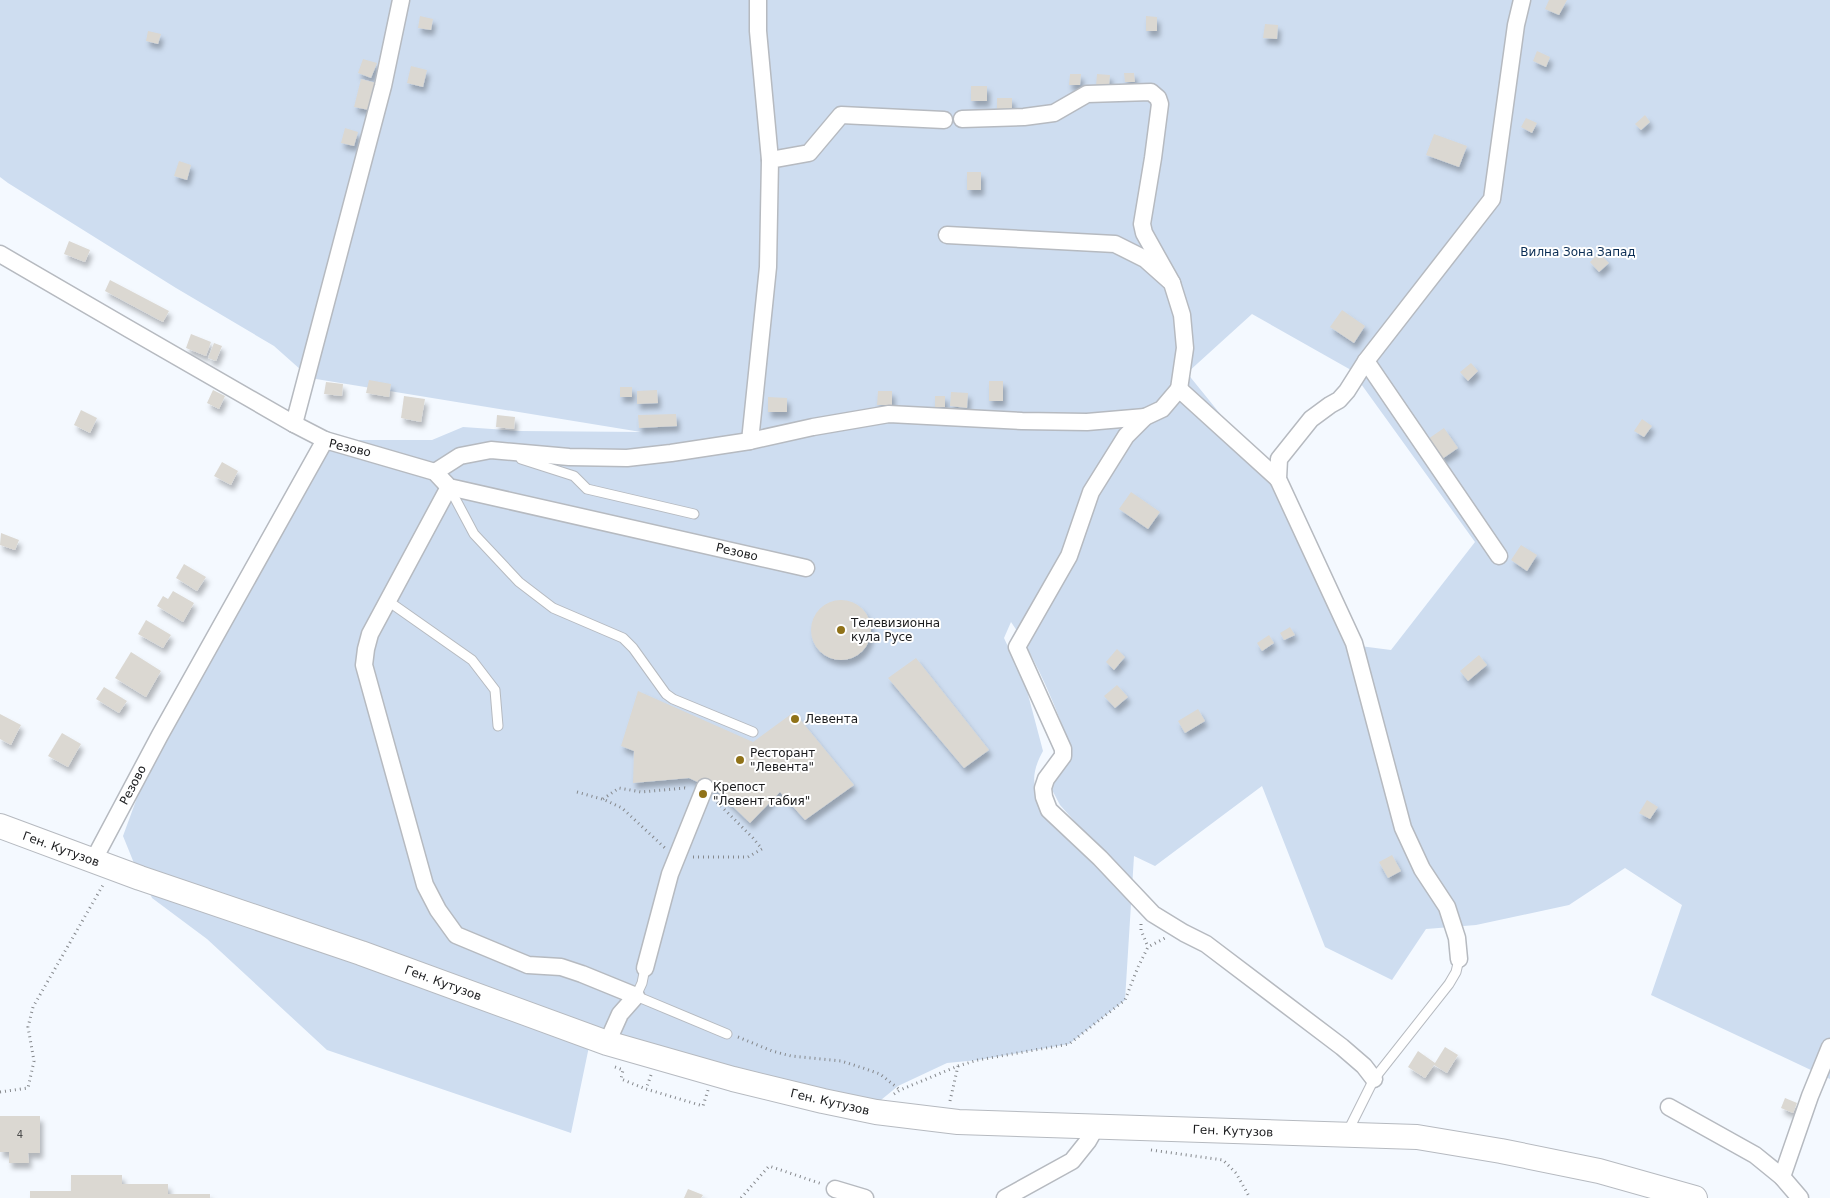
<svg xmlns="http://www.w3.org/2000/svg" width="1830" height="1198" viewBox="0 0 1830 1198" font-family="'DejaVu Sans',sans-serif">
<defs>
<filter id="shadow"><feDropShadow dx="3" dy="5.5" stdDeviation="2.5" flood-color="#0004"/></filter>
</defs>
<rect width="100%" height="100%" fill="#f4f9ff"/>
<path fill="#ceddf0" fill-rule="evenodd" d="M 0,0 L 1830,0 L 1830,1079 L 1651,995 L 1682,905 L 1625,868 L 1569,905 L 1476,925 L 1426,929 L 1392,980 L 1325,947 L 1262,786 L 1155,866 L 1134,856 L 1125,1000 L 1069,1044 L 978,1060 L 947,1063 L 898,1086 L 881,1100 L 874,1101 L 591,1037 L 571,1133 L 327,1050 L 207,939 L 152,898 L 144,880 L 140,878 L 123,836 L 160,735 L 325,440 L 432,440 L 463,427 L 520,431 L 641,432 L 310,378 L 274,346 L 176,288 L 8,183 L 0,177 ZM 1252,314 L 1351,370 L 1475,542 L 1391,650 L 1360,646 L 1290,500 L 1187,373 ZM 1011,622 C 1036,658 1056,707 1071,749 L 1050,786 L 1060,805 L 1076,823 L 1070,829 C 1044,802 1021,791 1043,751 L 1025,683 L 1004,638 Z"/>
<g fill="#dbd8d2" filter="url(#shadow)">
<polygon points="1549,0 1567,0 1559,15 1545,9"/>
<polygon points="420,16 433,19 431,30 418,28"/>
<polygon points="1146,16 1157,17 1157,31 1146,31"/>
<polygon points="1265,24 1278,25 1277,39 1263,38"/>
<polygon points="148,31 161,34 158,44 146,41"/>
<polygon points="1537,51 1550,57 1546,67 1533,61"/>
<polygon points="363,59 377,63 371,78 358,73"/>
<polygon points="411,66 427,70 423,87 407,83"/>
<polygon points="1124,73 1134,73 1135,82 1125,82"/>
<polygon points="1070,74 1081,74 1080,85 1069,85"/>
<polygon points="1097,74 1110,75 1109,86 1096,86"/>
<polygon points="361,79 380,84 374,111 354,107"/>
<rect x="971" y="86" width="16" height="15"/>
<polygon points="997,98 1012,98 1012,109 997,110"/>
<polygon points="1645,115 1650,122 1641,130 1635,124"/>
<polygon points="1526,118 1537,123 1532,133 1521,127"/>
<polygon points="345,128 358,132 354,146 341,143"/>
<polygon points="1434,134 1467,146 1459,167 1426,155"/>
<polygon points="179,161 191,165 187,180 174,176"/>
<rect x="967" y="172" width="14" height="18"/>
<polygon points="69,241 90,250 85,262 64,254"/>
<polygon points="1599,253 1609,263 1599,272 1590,262"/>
<polygon points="110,280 169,311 163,322 105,291"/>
<polygon points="1342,310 1365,326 1354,343 1330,327"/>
<polygon points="191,334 211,342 206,356 186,348"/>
<polygon points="214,343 222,346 216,361 208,358"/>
<polygon points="1471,363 1478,371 1468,381 1460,372"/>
<polygon points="369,380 391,384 389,397 366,393"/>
<rect x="989" y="381" width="14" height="20"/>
<polygon points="326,382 343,384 342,396 324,394"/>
<rect x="620" y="387" width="12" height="10"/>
<polygon points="213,390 225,396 219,409 207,403"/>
<polygon points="657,390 658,403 637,404 637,391"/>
<polygon points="878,391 892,391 892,405 877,405"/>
<polygon points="951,392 968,393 967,408 950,406"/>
<polygon points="404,396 425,399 421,422 401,418"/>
<rect x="935" y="396" width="10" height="11"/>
<polygon points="768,397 787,398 787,412 768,412"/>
<polygon points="81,410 97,418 90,433 74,425"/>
<polygon points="676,414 677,426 639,428 638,415"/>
<polygon points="497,415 515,417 514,429 496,427"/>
<polygon points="1642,419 1652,426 1644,437 1634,431"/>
<polygon points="1444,428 1458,448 1442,459 1428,439"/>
<polygon points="222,462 238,471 231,485 214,476"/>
<polygon points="1131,492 1160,512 1148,529 1119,509"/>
<polygon points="1,533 19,540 15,550 0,545"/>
<polygon points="1521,545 1537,555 1527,571 1511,560"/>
<polygon points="184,564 206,577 197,591 176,578"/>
<polygon points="173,591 194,603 183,622 157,606 163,596 168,599"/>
<circle cx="841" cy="630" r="30"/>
<polygon points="146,620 171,635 163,648 138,634"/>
<polygon points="1290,627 1295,635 1284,640 1280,633"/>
<polygon points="1269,635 1274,643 1262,651 1257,643"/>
<polygon points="1117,649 1125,657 1114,670 1106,662"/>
<polygon points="131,652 161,671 146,697 115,678"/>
<polygon points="1479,655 1487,665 1468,681 1460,671"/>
<polygon points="916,658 989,750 964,768 888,678"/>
<polygon points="1117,685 1128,697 1115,708 1104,696"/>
<polygon points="104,687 127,701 119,713 96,699"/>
<polygon points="638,691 753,742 794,712 854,785 805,820 780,792 750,823 717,791 689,778 633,783 634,751 621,746"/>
<polygon points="1198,709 1205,721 1185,733 1178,721"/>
<polygon points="0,714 21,725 11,745 0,739"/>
<polygon points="62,733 81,744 68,767 48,756"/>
<polygon points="1647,800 1658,807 1650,819 1639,813"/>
<polygon points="1392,855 1401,871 1388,878 1379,862"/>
<polygon points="1445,1047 1458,1055 1447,1073 1434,1065 1425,1078 1408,1067 1418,1051 1435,1063"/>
<polygon points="1785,1098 1797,1103 1793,1113 1781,1108"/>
<polygon points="0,1116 40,1116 40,1153 28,1153 29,1163 9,1163 9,1152 0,1152"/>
<polygon points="71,1175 122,1175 122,1184 168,1184 168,1194 210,1194 210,1198 30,1198 30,1191 71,1191"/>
<polygon points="688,1189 703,1195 701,1198 684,1198"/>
</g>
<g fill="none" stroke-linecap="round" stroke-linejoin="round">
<g stroke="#b6bac0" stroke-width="11">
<g id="lane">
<polyline points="521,459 574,476 587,489 694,514"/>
<polyline points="449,487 474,534 519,582 553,608 623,638 633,648 666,694 673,699 753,732"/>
<polyline points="388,601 472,660 495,690 498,726"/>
<polyline points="645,968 642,983 636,996 727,1034"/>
<polyline points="1347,1133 1374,1079 1449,984 1456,972 1459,959"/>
</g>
</g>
<g stroke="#b6bac0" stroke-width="19">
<g id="street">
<polyline points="758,0 758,31 770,160"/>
<polyline points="962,119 1024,117 1054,113 1087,94 1151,92 1158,98 1160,104 1153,158 1142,224 1144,233 1172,283"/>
<polyline points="947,235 1115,244 1145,259 1172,283 1182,315 1185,348 1179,389"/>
<polyline points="0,254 129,329 294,424 325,440"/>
<polyline points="1366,361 1499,556"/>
<polyline points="294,424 383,86 401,0"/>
<polyline points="750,441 768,267 770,160 809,153 841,115 944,120"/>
<polyline points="435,472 460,456 491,450 569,457 627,458 671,453 750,441 813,427 889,414 1022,421 1087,422 1145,417"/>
<polyline points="1278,479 1179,389 1162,409 1145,417 1126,436 1091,492 1069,556 1017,647 1063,749 1063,756 1046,779 1043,788 1044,797 1049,810 1100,858 1153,914 1184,933 1206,944 1342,1047 1364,1066 1374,1079"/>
<polyline points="449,487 370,634 366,649 364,665 425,885 438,910 456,935 528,965 561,967 582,974 636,996 620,1014 607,1043"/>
<polyline points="93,861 160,735 325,440 435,472 449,487 806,568"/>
<polyline points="1459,959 1457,938 1447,907 1422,869 1403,828 1354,643 1278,479 1279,459 1311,419 1330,405 1339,400 1347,391 1366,361 1492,199 1516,25 1522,0"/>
<polyline points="645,968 670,874 705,787"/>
<polyline points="1669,1107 1755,1155 1782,1177 1800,1198"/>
<polyline points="1782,1177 1810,1096 1830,1047"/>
<polyline points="835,1189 865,1198"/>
<polyline points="1005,1198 1072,1161 1088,1141 1096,1127"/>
</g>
</g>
<g stroke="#b6bac0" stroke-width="26">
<polyline id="secondary" points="0,826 140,878 361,953 607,1043 733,1079 823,1101 876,1112 958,1122 1417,1137 1501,1151 1599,1171 1695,1198"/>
</g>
<g stroke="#85888c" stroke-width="3" stroke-dasharray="1 4" stroke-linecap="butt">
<polyline points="577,792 605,800 622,808 665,848"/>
<polyline points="603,799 619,788 641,792 685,788 688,789"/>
<polyline points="693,857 748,857 762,849 753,838 715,800"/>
<polyline points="1141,924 1141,930 1148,947"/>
<polyline points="738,1037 772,1051 791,1056 841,1061 863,1068 880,1074 900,1090"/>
<polyline points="615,1067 623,1070 621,1079 646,1089"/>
<polyline points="651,1075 646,1089 703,1106 708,1090"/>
<polyline points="0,1092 28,1088 34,1061 28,1027 33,1007 103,885"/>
<polyline points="894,1094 900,1090 958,1066 978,1060 1069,1044 1125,1000 1138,967 1148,947 1165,938"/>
<polyline points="950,1101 958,1066"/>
<polyline points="1151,1150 1223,1160 1236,1173 1250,1198"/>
<polyline points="741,1198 769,1166 822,1184"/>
</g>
<use href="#lane" stroke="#fff" stroke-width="9"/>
<use href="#street" stroke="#fff" stroke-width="16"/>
<use href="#secondary" stroke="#fff" stroke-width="24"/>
</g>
<g fill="#907218" stroke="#fff" stroke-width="2">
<circle cx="841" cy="630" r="5"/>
<circle cx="795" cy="719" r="5"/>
<circle cx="740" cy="760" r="5"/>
<circle cx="703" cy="794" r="5"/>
</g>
<g text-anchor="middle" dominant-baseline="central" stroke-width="4" stroke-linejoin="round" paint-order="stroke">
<g font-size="10" fill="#4a4a4a">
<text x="20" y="1134">4</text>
</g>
<g font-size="12" fill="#0a2d54" stroke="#fff">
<text x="1578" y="252">Вилна Зона Запад</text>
</g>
<g font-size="12" fill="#1a1b1d" stroke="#fff">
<text transform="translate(350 448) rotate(13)">Резово</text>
<text transform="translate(737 552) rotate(13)">Резово</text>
<text transform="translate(133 785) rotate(-62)">Резово</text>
<text transform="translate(61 849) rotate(20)">Ген. Кутузов</text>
<text transform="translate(443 983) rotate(20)">Ген. Кутузов</text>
<text transform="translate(830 1102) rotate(13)">Ген. Кутузов</text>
<text transform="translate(1233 1131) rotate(2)">Ген. Кутузов</text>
</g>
<g font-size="12" fill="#1a1b1d" stroke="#fff" text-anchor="start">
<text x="851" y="623">Телевизионна<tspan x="851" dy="14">кула Русе</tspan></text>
<text x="805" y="719">Левента</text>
<text x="750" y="753">Ресторант<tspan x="750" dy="14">"Левента"</tspan></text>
<text x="713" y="787">Крепост<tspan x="713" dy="14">"Левент табия"</tspan></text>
</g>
</g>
</svg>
